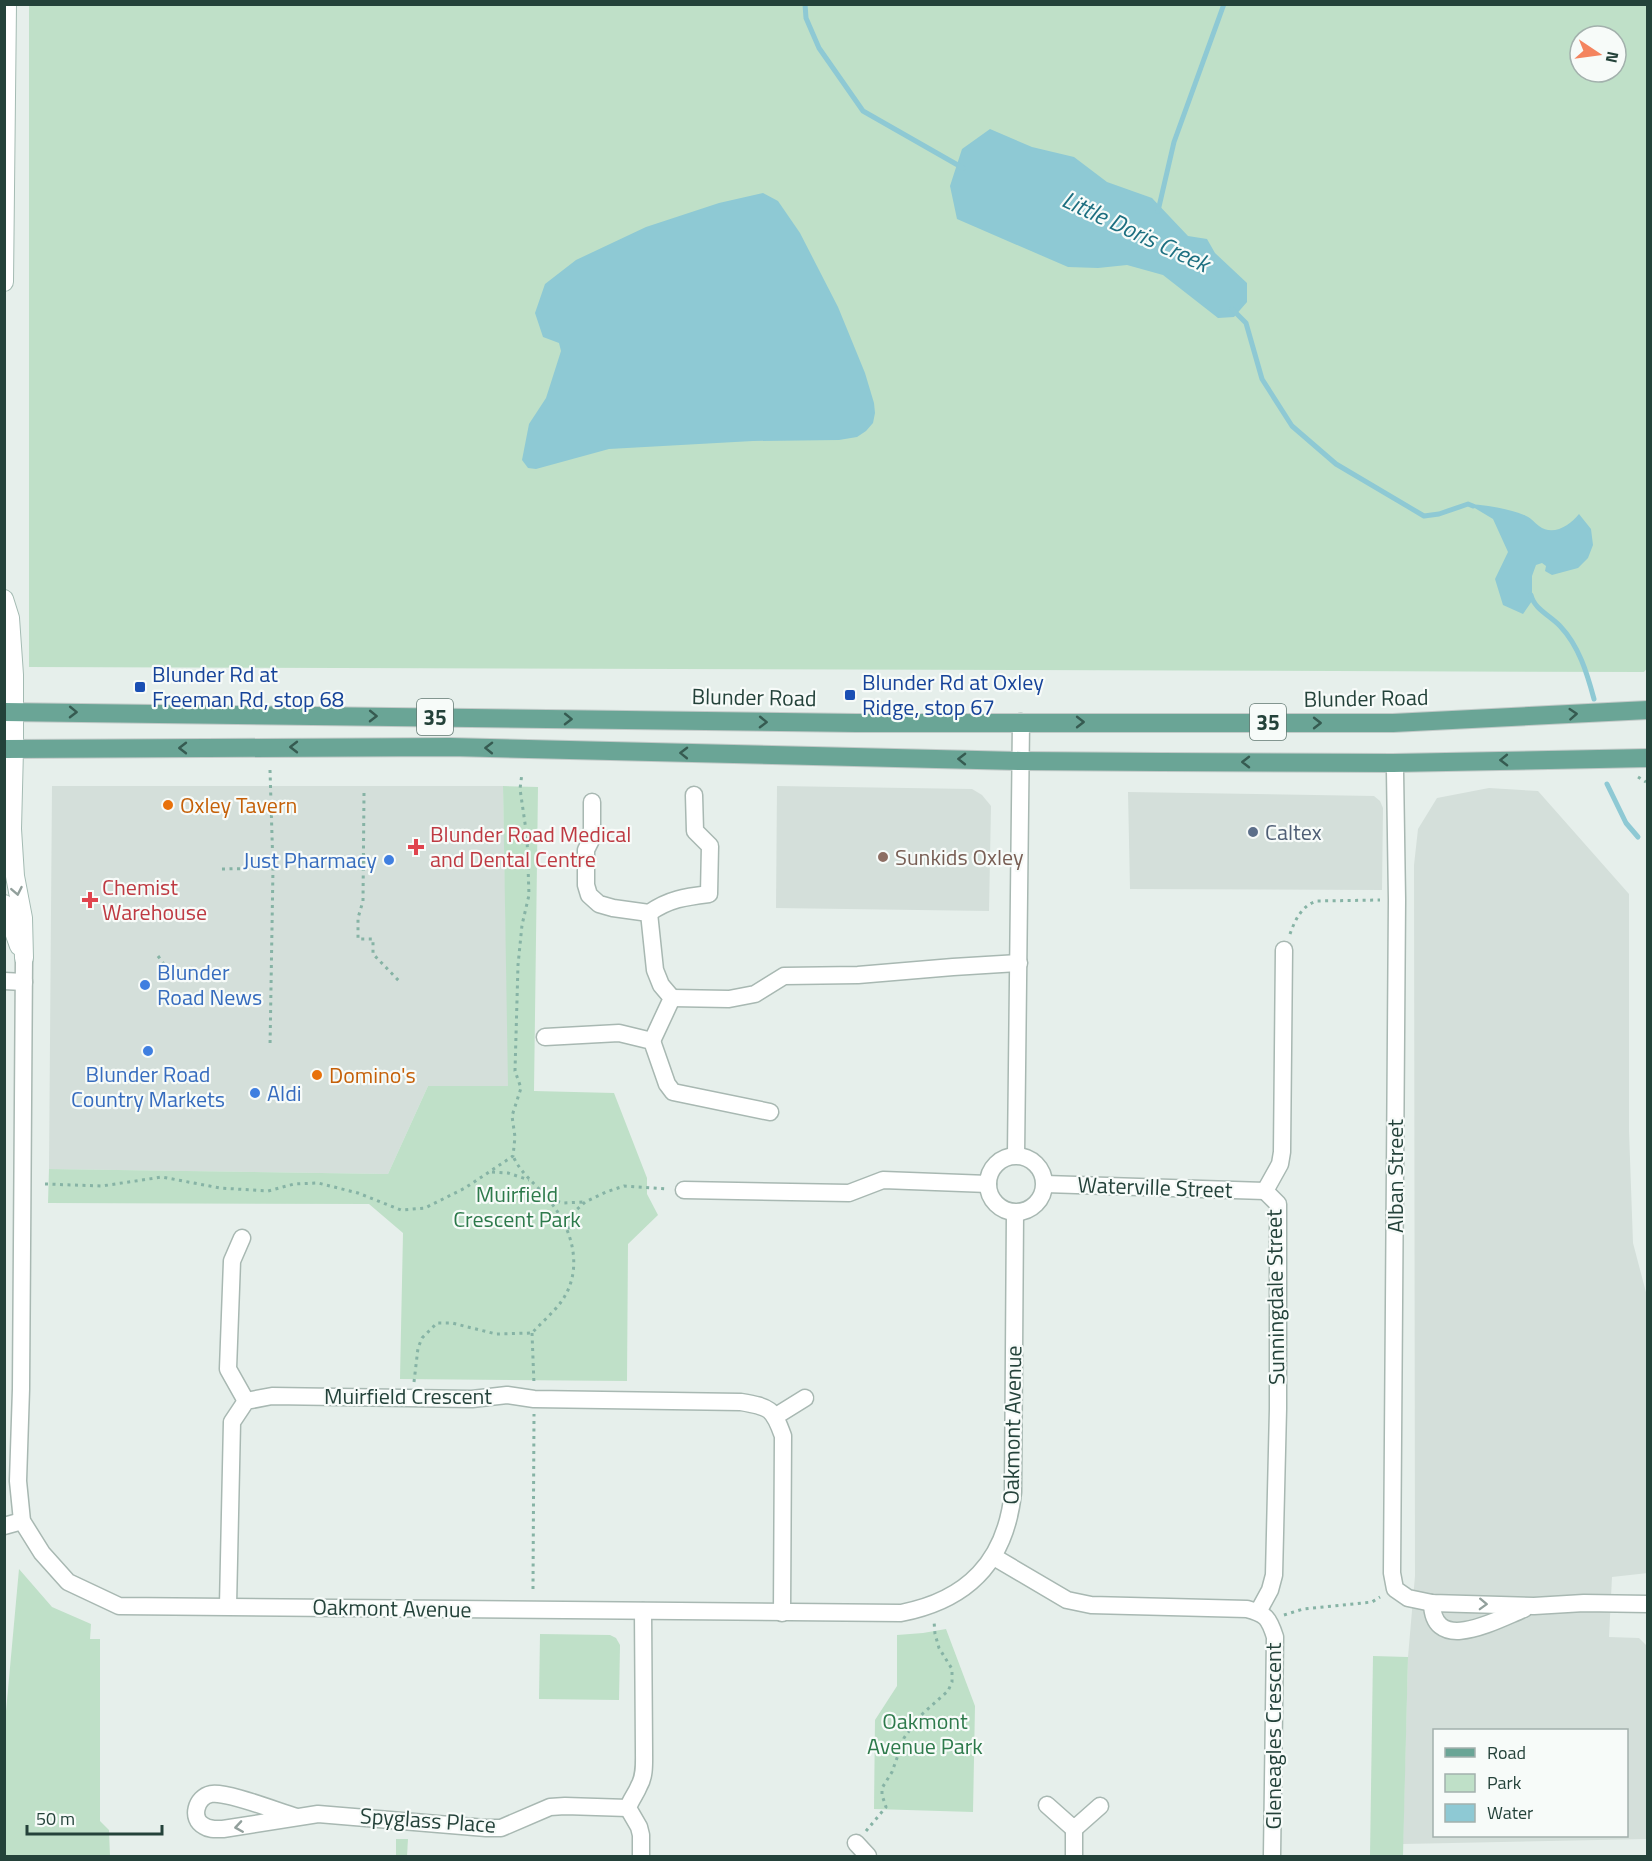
<svg xmlns="http://www.w3.org/2000/svg" width="1652" height="1861" viewBox="0 0 1652 1861" font-family="'Titillium Web',sans-serif">
<rect width="100%" height="100%" fill="#e6efeb"/>
<g fill="#d4dfda" fill-rule="evenodd">
<polygon points="52,786 503,786 509,1087 428,1086 388,1174 49,1169"/>
<polygon points="777,786 972,789 982,795 991,806 989,911 776,908"/>
<path d="M 1489,788 L 1538,791 L 1629,894 L 1629,1131 L 1633,1243 L 1648,1300 L 1648,1573 L 1612,1577 L 1609,1637 L 1639,1638 L 1647,1646 L 1647,1839 L 1403,1844 L 1408,1657 L 1415,1576 L 1414,865 L 1418,829 L 1437,798 ZM 1434,1730 L 1626,1730 L 1626,1836 L 1434,1836 Z"/>
<polygon points="1128,792 1374,796 1380,801 1383,808 1382,890 1130,889"/>
</g>
<g fill="#bfe0c8" fill-rule="evenodd">
<path d="M 29,5 L 1647,5 L 1648,667 L 1644,672 L 29,667 ZM 1580,36 L 1616,36 L 1616,72 L 1580,72 Z"/>
<polygon points="503,786 538,787 534,1091 614,1093 647,1178 647,1194 658,1215 628,1244 627,1381 400,1379 403,1233 369,1204 48,1203 49,1169 388,1174 428,1086 508,1086"/>
<polygon points="19,1569 52,1607 91,1624 90,1639 100,1639 100,1821 109,1830 110,1856 5,1856 5,1722"/>
<polygon points="946,1629 975,1706 973,1812 874,1809 875,1720 897,1686 897,1635 923,1633"/>
<polygon points="540,1634 610,1635 616,1638 620,1645 619,1700 539,1699"/>
<polygon points="1373,1656 1408,1657 1403,1856 1370,1856"/>
<polygon points="396,1839 408,1839 407,1856 396,1856"/>
</g>
<g fill="#8ec9d4">
<polygon points="990,129 1032,147 1074,157 1107,182 1152,198 1188,236 1207,239 1215,253 1247,283 1247,302 1234,317 1218,318 1163,275 1127,265 1098,268 1068,267 957,219 950,186 962,149"/>
<polygon points="763,193 778,201 800,233 838,307 865,373 874,403 875,413 873,423 866,431 857,437 839,440 753,441 609,449 536,469 528,468 522,460 529,424 546,398 561,351 559,343 543,337 535,313 545,284 576,260 646,227 719,203"/>
<path d="M 1468,504 C 1487,505 1506,508 1524,515 C 1530,517 1534,522 1539,526 C 1553,537 1570,525 1579,514 L 1591,529 L 1593,545 L 1588,558 L 1578,568 L 1552,575 L 1545,571 L 1546,566 L 1542,563 L 1536,565 L 1532,576 L 1532,601 L 1523,614 L 1503,605 L 1495,579 L 1508,552 L 1493,519 Z"/>
</g>
<g fill="none" stroke-linecap="round" stroke-linejoin="round">
<g stroke="#8ec9d4" stroke-width="5">
<polyline points="805,4 806,18 819,48 863,111 963,168"/>
<polyline points="1158,211 1174,142 1224,4"/>
<polyline points="1232,309 1246,323 1262,379 1292,426 1336,464 1424,516 1439,514 1468,504 1473,506"/>
<path d="M 1531,595 C 1534,609 1551,616 1560,626 C 1579,646 1587,673 1594,699"/>
<polyline points="1607,784 1626,823 1638,837"/>
</g>
<g stroke="#a8b8b2" stroke-width="19">
<g id="street">
<polyline points="1393,763 1395,771 1397,900 1392,1573 1395,1589 1408,1598 1432,1603 1534,1606 1584,1603 1648,1604"/>
<path d="M 592,802 L 592,838 L 586,850 L 586,885 L 589,895 L 599,904 L 613,908 L 649,913 C 669,899 685,897 709,894 L 710,846 L 695,831 L 694,795"/>
<polyline points="649,913 655,970 661,985 672,998 652,1041"/>
<path d="M 24,958 L 21,1389 L 18,1481 L 22,1521 L 42,1553 L 68,1582 L 119,1606 L 901,1613 C 968,1600 1006,1561 1013,1492 L 1015,1213"/>
<polyline points="4,981 24,982"/>
<polyline points="672,998 729,999 755,994 784,976 858,975 953,967 1019,963"/>
<polyline points="545,1037 619,1033 652,1041 667,1084 673,1092 770,1112"/>
<polyline points="1016,1155 1021,722"/>
<circle cx="1016" cy="1184" r="28"/>
<polyline points="1045,1184 1265,1191"/>
<polyline points="684,1190 849,1193 883,1180 988,1184"/>
<polyline points="1265,1191 1280,1164 1282,1152 1284,950"/>
<polyline points="242,1238 232,1261 228,1369 246,1401"/>
<polyline points="776,1416 805,1398"/>
<polyline points="4,1526 22,1521"/>
<path d="M 994,1557 L 1067,1600 L 1091,1605 L 1247,1609 C 1266,1614 1269,1618 1275,1637 L 1272,1856"/>
<path d="M 1432,1603 C 1433,1656 1498,1619 1524,1609"/>
<path d="M 228,1606 L 232,1422 L 246,1401 L 272,1396 L 472,1399 L 507,1395 L 534,1399 L 741,1402 C 770,1407 773,1408 783,1436 L 782,1613"/>
<polyline points="1258,1612 1270,1590 1274,1575 1278,1409 1278,1204 1265,1191"/>
<polyline points="1047,1805 1074,1829 1100,1806"/>
<path d="M 297,1817 C 279,1812 227,1791 211,1794 C 196,1797 190,1819 204,1826 C 210,1830 216,1829 223,1829 L 318,1814 L 486,1828 L 501,1828 L 550,1807 L 565,1806 L 628,1808"/>
<polyline points="856,1843 868,1856"/>
<path d="M 641,1856 L 641,1835 L 639,1827 L 628,1808 C 631,1799 636,1794 639,1786 C 645,1776 644,1763 644,1751 L 643,1611"/>
<polyline points="1074,1856 1074,1829"/>
</g>
</g>
<g stroke="#a4bbb3" stroke-width="20">
<g id="secondary">
<polyline points="4,282 7,4"/>
<polyline points="4,599 10,618 14,675 14,749 12,829 15,876 23,918 24,958"/>
<polyline points="4,904 19,946"/>
</g>
</g>
<g stroke="#c2cac8" stroke-width="20">
<g id="primary">
<polyline points="4,712 856,723 1393,723 1648,710"/>
<polyline points="4,749 450,747 1021,761 1161,762 1393,763 1648,758"/>
</g>
</g>
<g stroke="#86b3a5" stroke-width="3" stroke-dasharray="3 4.5" stroke-linecap="butt">
<polyline points="270,770 273,868 270,1047"/>
<polyline points="1638,777 1646,782"/>
<polyline points="364,793 363,901 358,918 358,939 373,939 373,954 401,983"/>
<polyline points="222,869 273,868"/>
<path d="M 1290,934 C 1295,920 1302,905 1317,901 L 1380,900"/>
<polyline points="158,956 166,967"/>
<polyline points="492,1172 508,1173 529,1180"/>
<polyline points="45,1184 102,1186 162,1177 220,1188 268,1191 294,1184 318,1183 358,1193 401,1210 425,1208 465,1188 513,1156 515,1137 512,1116 521,1088 515,1071 518,965 522,925 529,895 527,837 520,789 522,773"/>
<polyline points="550,1199 563,1203 584,1202"/>
<polyline points="568,1229 573,1213 585,1202 606,1192 624,1186 667,1189"/>
<polyline points="532,1333 534,1384"/>
<path d="M 414,1382 L 418,1348 L 422,1338 L 437,1323 L 452,1323 L 496,1334 L 532,1333 C 541,1323 553,1313 561,1302 C 585,1269 572,1227 548,1199 C 536,1184 521,1174 513,1156"/>
<polyline points="533,1589 534,1414"/>
<polyline points="1284,1615 1303,1609 1372,1602 1380,1597"/>
<polyline points="866,1831 886,1807 882,1795 882,1788 892,1772 904,1738 919,1717 948,1691 952,1682 952,1669 939,1648 935,1634 934,1621"/>
</g>
<use href="#street" stroke="#fff" stroke-width="16"/>
<use href="#secondary" stroke="#fff" stroke-width="18"/>
<use href="#primary" stroke="#6aa596" stroke-width="18"/>
</g>
<defs><path id="oneway-chevron" d="M-2-3.5L2.5 0L-2 3.5" fill="none" stroke-width="1.6" stroke-linecap="round" stroke-linejoin="round" transform="scale(1.5)"/></defs>
<g stroke="#365b51">
<use href="#oneway-chevron" transform="translate(73 712) rotate(1)"/>
<use href="#oneway-chevron" transform="translate(1573 714) rotate(-4)"/>
<use href="#oneway-chevron" transform="translate(373 716) rotate(1)"/>
<use href="#oneway-chevron" transform="translate(568 719) rotate(1)"/>
<use href="#oneway-chevron" transform="translate(763 722) rotate(1)"/>
<use href="#oneway-chevron" transform="translate(1080 722)"/>
<use href="#oneway-chevron" transform="translate(1317 723)"/>
<use href="#oneway-chevron" transform="translate(294 747) rotate(180)"/>
<use href="#oneway-chevron" transform="translate(183 748) rotate(180)"/>
<use href="#oneway-chevron" transform="translate(489 748) rotate(-179)"/>
<use href="#oneway-chevron" transform="translate(684 753) rotate(-179)"/>
<use href="#oneway-chevron" transform="translate(962 759) rotate(-179)"/>
<use href="#oneway-chevron" transform="translate(1504 760) rotate(179)"/>
<use href="#oneway-chevron" transform="translate(1246 762) rotate(180)"/>
</g>
<g stroke="#92a09c">
<use href="#oneway-chevron" transform="translate(17 891) rotate(79)"/>
<use href="#oneway-chevron" transform="translate(1483 1604) rotate(2)"/>
<use href="#oneway-chevron" transform="translate(239 1827) rotate(171)"/>
</g>
<g fill="#1a4fb4" stroke="#f7fbf9" stroke-width="2">
<rect x="134" y="681" width="12" height="12" rx="3"/>
<rect x="844" y="689" width="12" height="12" rx="3"/>
</g>
<g fill="#e8710a" stroke="#f7fbf9" stroke-width="2">
<circle cx="168" cy="805" r="6"/>
<circle cx="317" cy="1075" r="6"/>
</g>
<circle fill="#5c6f8a" stroke="#f7fbf9" stroke-width="2" cx="1253" cy="832" r="6"/>
<g fill="#e0444e" stroke="#f7fbf9" stroke-width="2">
<path d="M413 838h6v6h6v6h-6v6h-6v-6h-6v-6h6z"/>
<path d="M87 891h6v6h6v6h-6v6h-6v-6h-6v-6h6z"/>
</g>
<circle fill="#8d6e63" stroke="#f7fbf9" stroke-width="2" cx="883" cy="857" r="6"/>
<g fill="#3f7fe0" stroke="#f7fbf9" stroke-width="2">
<circle cx="389" cy="860" r="6"/>
<circle cx="145" cy="985" r="6"/>
<circle cx="148" cy="1051" r="6"/>
<circle cx="255" cy="1093" r="6"/>
</g>
<g text-anchor="middle" dominant-baseline="central" stroke-width="4.5" stroke-linejoin="round" paint-order="stroke">
<g fill="#f7fbf9" stroke="#637a73" stroke-width="1.5">
<rect x="417" y="699" width="36" height="36" rx="4.5"/>
<rect x="1250" y="704" width="36" height="36" rx="4.5"/>
</g>
<g font-size="21" font-weight="bold" fill="#24423a">
<text x="435" y="717">35</text>
<text x="1268" y="722">35</text>
</g>
<g font-size="22" fill="#164399" stroke="#f7fbf9" text-anchor="start">
<text x="152" y="674">Blunder Rd at<tspan x="152" dy="25">Freeman Rd, stop 68</tspan></text>
<text x="862" y="682">Blunder Rd at Oxley<tspan x="862" dy="25">Ridge, stop 67</tspan></text>
</g>
<g font-size="22" fill="#24423a" stroke="#f7fbf9">
<text transform="translate(754 697) rotate(1)">Blunder Road</text>
<text transform="translate(1366 698) rotate(-1)">Blunder Road</text>
<text transform="translate(1395 1176) rotate(-90)">Alban Street</text>
<text transform="translate(1155 1187) rotate(2)">Waterville Street</text>
<text transform="translate(1275 1297) rotate(-91)">Sunningdale Street</text>
<text x="408" y="1396">Muirfield Crescent</text>
<text transform="translate(1012 1425) rotate(-89)">Oakmont Avenue</text>
<text transform="translate(392 1608) rotate(1)">Oakmont Avenue</text>
<text transform="translate(1273 1736) rotate(-90)">Gleneagles Crescent</text>
<text transform="translate(428 1820) rotate(4)">Spyglass Place</text>
</g>
<g font-size="22" fill="#c56008" stroke="#f7fbf9" text-anchor="start">
<text x="180" y="805">Oxley Tavern</text>
<text x="329" y="1075">Domino's</text>
</g>
<g font-size="22" fill="#4e5e75" stroke="#f7fbf9" text-anchor="start">
<text x="1265" y="832">Caltex</text>
</g>
<g font-size="22" fill="#be3a42" stroke="#f7fbf9" text-anchor="start">
<text x="430" y="834">Blunder Road Medical<tspan x="430" dy="25">and Dental Centre</tspan></text>
<text x="102" y="887">Chemist<tspan x="102" dy="25">Warehouse</tspan></text>
</g>
<g font-size="22" fill="#785e54" stroke="#f7fbf9" text-anchor="start">
<text x="895" y="857">Sunkids Oxley</text>
</g>
<g font-size="22" fill="#366cbe" stroke="#f7fbf9" text-anchor="start">
<text x="377" y="860" text-anchor="end">Just Pharmacy</text>
<text x="157" y="972">Blunder<tspan x="157" dy="25">Road News</tspan></text>
<text x="148" y="1074" text-anchor="middle">Blunder Road<tspan x="148" dy="25">Country Markets</tspan></text>
<text x="267" y="1093">Aldi</text>
</g>
<g font-size="22" fill="#2d7a4b" stroke="#f7fbf9">
<text x="517" y="1194">Muirfield<tspan x="517" dy="25">Crescent Park</tspan></text>
<text x="925" y="1721">Oakmont<tspan x="925" dy="25">Avenue Park</tspan></text>
</g>
<g font-size="24" font-style="italic" fill="#1c6f80" stroke="#f7fbf9">
<text transform="translate(1136 231) rotate(25)">Little Doris Creek</text>
</g>
</g>
<rect width="1652" height="1861" fill="none" stroke="#24423a" stroke-width="12"/>
<rect x="1433" y="1729" width="195" height="108" fill="#f7fbf9" stroke="#a3b1ad" stroke-width="1.5"/>
<rect x="1445" y="1748" width="30" height="9" fill="#6aa596" stroke="#a3b1ad" stroke-width="1.5"/>
<text x="1487" y="1759" font-size="18" fill="#24423a">Road</text>
<rect x="1445" y="1774" width="30" height="18" fill="#bfe0c8" stroke="#a3b1ad" stroke-width="1.5"/>
<text x="1487" y="1789" font-size="18" fill="#24423a">Park</text>
<rect x="1445" y="1804" width="30" height="18" fill="#8ec9d4" stroke="#a3b1ad" stroke-width="1.5"/>
<text x="1487" y="1819" font-size="18" fill="#24423a">Water</text>
<g transform="translate(1598 54) rotate(103)"><circle r="28" fill="#f7fbf9" stroke="#a3b1ad" stroke-width="1.5"/>
<path d="M0-4.5L10 22L0 15L-10 22Z" fill="#f4845f"/>
<text y="-9" font-size="16" font-weight="bold" text-anchor="middle" fill="#24423a">N</text>
</g>
<path d="M27 1825v9h135v-9" fill="none" stroke="#24423a" stroke-width="3"/>
<text x="36" y="1825" font-size="18" fill="#24423a" stroke="#f7fbf9" stroke-width="4.5" paint-order="stroke">50 m</text>
</svg>
